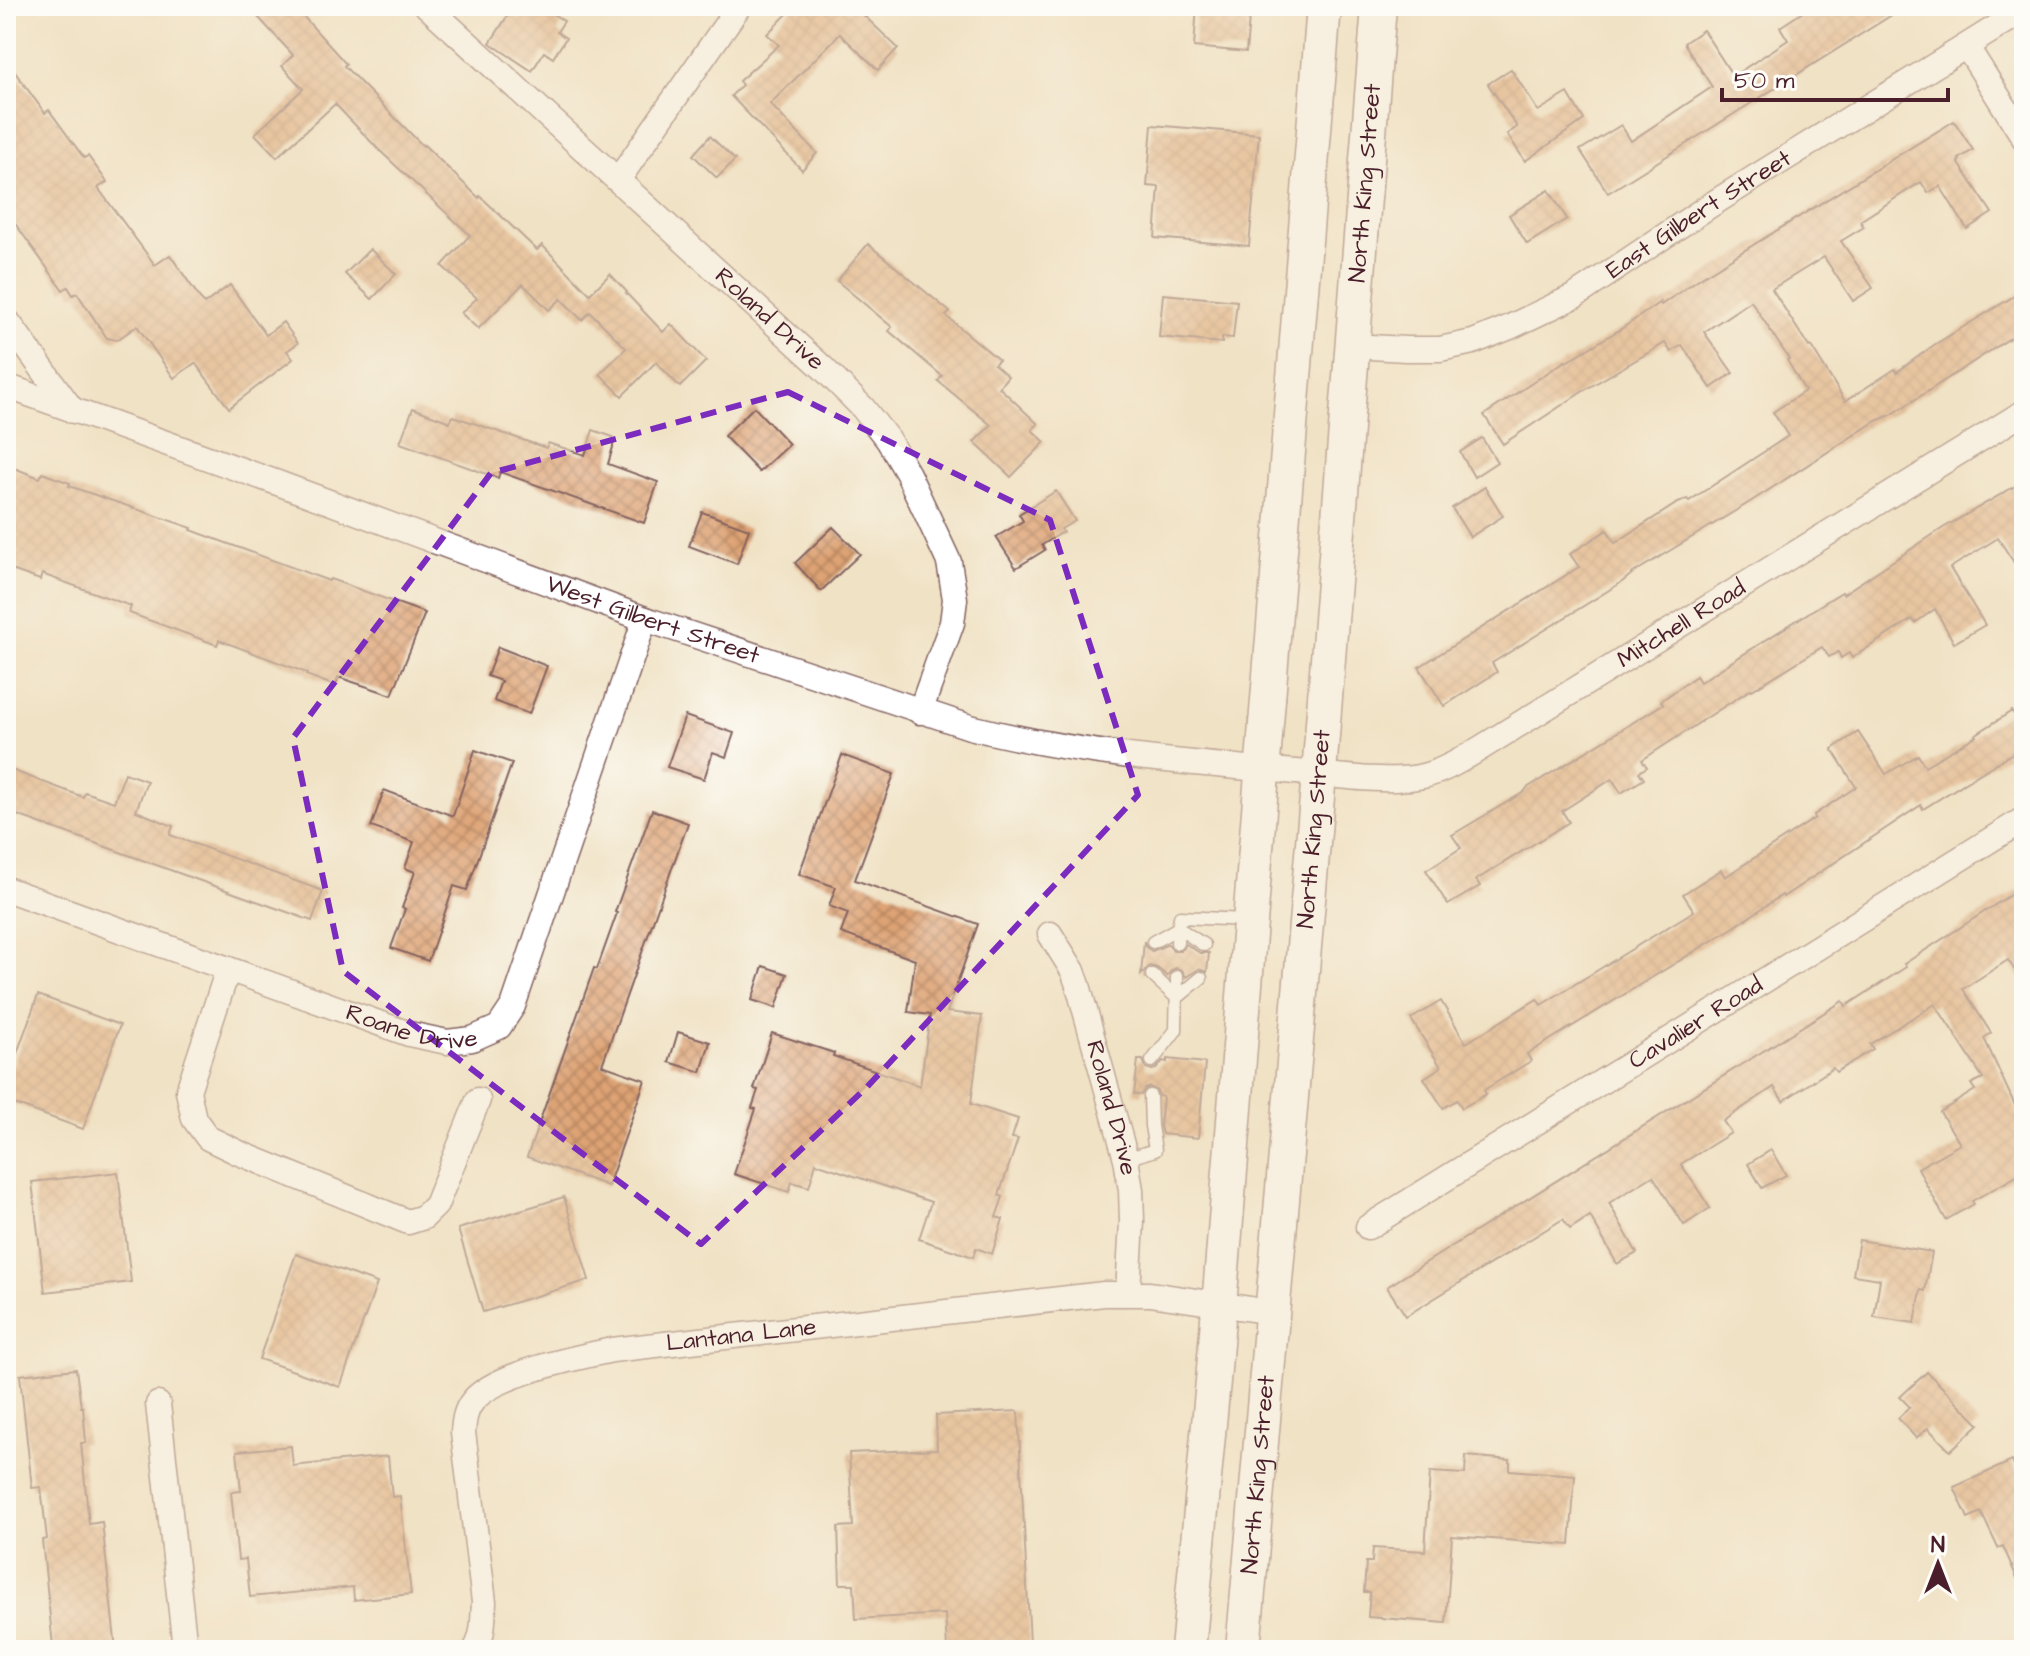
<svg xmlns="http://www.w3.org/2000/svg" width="2030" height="1656" viewBox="0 0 2030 1656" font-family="'Architects Daughter',sans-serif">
<defs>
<pattern id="building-cross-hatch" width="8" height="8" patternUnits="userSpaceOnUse" patternTransform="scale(2)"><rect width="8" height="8" fill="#dea374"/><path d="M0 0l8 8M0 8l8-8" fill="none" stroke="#b6845f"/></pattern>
</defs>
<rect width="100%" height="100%" fill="#fdfcf7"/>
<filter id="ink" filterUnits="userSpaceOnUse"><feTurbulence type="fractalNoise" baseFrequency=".0125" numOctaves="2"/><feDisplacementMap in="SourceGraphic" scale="16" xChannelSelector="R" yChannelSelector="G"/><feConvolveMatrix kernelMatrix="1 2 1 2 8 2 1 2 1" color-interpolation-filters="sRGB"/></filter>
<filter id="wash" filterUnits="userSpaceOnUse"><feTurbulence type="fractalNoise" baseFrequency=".006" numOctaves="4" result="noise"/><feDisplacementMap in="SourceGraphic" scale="32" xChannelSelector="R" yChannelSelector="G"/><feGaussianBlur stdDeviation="1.8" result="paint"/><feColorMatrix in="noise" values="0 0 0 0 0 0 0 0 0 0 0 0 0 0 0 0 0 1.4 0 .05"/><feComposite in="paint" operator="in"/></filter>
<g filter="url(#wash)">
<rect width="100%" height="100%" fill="#f0e2c5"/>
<g id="blocks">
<g fill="url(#building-cross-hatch)">
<polygon points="248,6 294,6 346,64 344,66 423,146 424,145 479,198 480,196 537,250 542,245 590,294 610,274 627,292 626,293 663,332 671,324 706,361 680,387 656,362 622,396 600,374 626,348 590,312 582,320 561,299 549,310 523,284 478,329 461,313 477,298 442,266 470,235 378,149 335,104 277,157 255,134 303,89 282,66 293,55"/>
<polygon points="514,6 540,6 564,21 557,32 566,38 553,58 544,52 532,71 490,43"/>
<polygon points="795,6 854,6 898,48 878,70 840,34 770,104 817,153 802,170 731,96 742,85 739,81 779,45 767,34"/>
<polygon points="1197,6 1250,6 1246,52 1194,47"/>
<polygon points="1812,6 1906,6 1608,193 1580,150 1621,125 1631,141 1712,87 1684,43 1703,30 1733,76 1788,40 1780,27"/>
<polygon points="6,60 45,113 49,110 84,158 88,156 107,182 98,188 155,265 170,255 204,304 230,285 266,335 283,322 298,343 287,351 293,359 229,408 195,363 174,378 137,326 117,340 107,338 77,293 73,295 68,287 63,290 6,211"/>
<polygon points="1511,69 1538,111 1568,93 1584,120 1525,161 1507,134 1517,127 1488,84"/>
<polygon points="1954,121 1973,150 1959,159 1960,160 1958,162 1992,213 1967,229 1940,186 1928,193 1921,182 1860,221 1864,227 1841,241 1873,288 1853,301 1824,257 1772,289 1809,347 1811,346 1845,401 1895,369 1897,372 1934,345 2024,290 2024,329 1891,415 1876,421 1750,502 1633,573 1622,582 1492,663 1497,672 1444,706 1419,667 1579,567 1570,554 1607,530 1615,543 1676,504 1687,499 1689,501 1788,436 1773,412 1805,391 1787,360 1789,359 1751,301 1704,332 1733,373 1711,388 1682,345 1671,352 1665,343 1588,388 1503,444 1484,415 1565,361 1566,362 1624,327 1660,302 1661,305 1703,276"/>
<polygon points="1152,125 1259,134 1249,246 1155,238 1159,187 1147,186"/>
<polygon points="710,136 735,160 717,178 693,155"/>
<polygon points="1549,190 1567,219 1527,244 1509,215"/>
<polygon points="868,244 950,312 946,316 999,360 994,364 1008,376 999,387 1038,424 1032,430 1045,442 1011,477 974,442 991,425 938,381 942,376 889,331 892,327 837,281"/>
<polygon points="370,249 396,274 372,299 345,274"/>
<polygon points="1163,294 1237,301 1233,338 1222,337 1222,343 1159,337"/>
<polygon points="754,407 789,444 759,472 724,436"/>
<polygon points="413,408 450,422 453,416 546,448 548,443 585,455 593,430 613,437 613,447 608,464 658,482 644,523 500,472 498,478 400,443"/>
<polygon points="1482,438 1497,462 1474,477 1460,452"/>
<polygon points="6,465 40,478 42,473 70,483 69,486 192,528 191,530 329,581 330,579 425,613 392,695 338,677 335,686 306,675 307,673 219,640 217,645 129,613 131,606 42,574 40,580 6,568"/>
<polygon points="2024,481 2024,578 1998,538 1950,568 1985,625 1954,643 1935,609 1915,623 1912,619 1852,658 1849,653 1841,658 1838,652 1829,657 1822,647 1752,690 1751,689 1642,760 1647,767 1639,772 1644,779 1621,793 1612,779 1562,811 1569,822 1476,880 1480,886 1448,905 1426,870 1461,848 1452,835 1524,792 1527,788 1663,704 1661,701 1696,676 1700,682 1827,601 1842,592 1843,594 1943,528"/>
<polygon points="1485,487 1503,516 1470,537 1452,508"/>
<polygon points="1056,491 1075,521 1061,529 1063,532 1042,545 1045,550 1016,568 996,537 1023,521 1019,514"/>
<polygon points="702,512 749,529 737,564 689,546"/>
<polygon points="833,527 860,554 821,591 795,563"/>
<polygon points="498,647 547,666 529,714 494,701 501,681 487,676"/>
<polygon points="2012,711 2024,730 2024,746 1923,809 1921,805 1783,897 1782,895 1736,926 1527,1054 1531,1061 1484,1090 1486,1094 1462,1108 1457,1100 1443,1108 1424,1078 1441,1067 1411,1019 1441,1001 1466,1043 1537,999 1541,1005 1694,911 1683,894 1721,870 1725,877 1815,818 1814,815 1856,787 1832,749 1858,732 1886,774 1918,755 1925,766 1976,736 1975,735"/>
<polygon points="685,716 734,733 726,757 713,752 704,779 667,767"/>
<polygon points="475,750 512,763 467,890 454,886 428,961 391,948 405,909 402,908 415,872 405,868 414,842 371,827 384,790 453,816"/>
<polygon points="842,755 894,774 855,880 978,924 947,1012 982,1016 971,1104 1018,1119 1012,1138 1018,1139 999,1195 1003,1197 996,1217 1003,1219 992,1254 976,1248 973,1257 919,1239 931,1202 816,1163 809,1187 792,1182 789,1192 734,1174 756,1109 752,1108 758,1090 754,1089 772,1033 834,1053 833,1056 920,1086 930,1015 908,1012 915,960 841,933 848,913 829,906 836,887 799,874"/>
<polygon points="6,768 83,797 85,792 114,802 125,773 147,781 136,811 173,826 170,835 323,891 312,921 6,811"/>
<polygon points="652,810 688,823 602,1065 645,1080 608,1186 527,1157 594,968 597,969 617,913 615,912"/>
<polygon points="2024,886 2024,984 2008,960 1963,989 1991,1033 1984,1038 2024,1125 2024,1172 1972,1201 1974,1204 1946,1220 1926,1184 1918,1168 1960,1144 1940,1112 1975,1090 1971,1084 1983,1078 1935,1004 1870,1044 1873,1049 1836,1072 1833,1068 1783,1101 1774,1087 1723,1121 1731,1133 1681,1164 1710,1208 1684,1225 1653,1176 1609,1203 1637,1253 1617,1264 1590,1216 1570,1229 1563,1219 1406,1316 1387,1287 1843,1001 1846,1006 1906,967 1904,964"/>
<polygon points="1144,941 1146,947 1152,951 1168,944 1173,951 1180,951 1186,944 1200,953 1209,953 1207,972 1199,969 1186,977 1182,970 1176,968 1172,970 1167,976 1157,968 1150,966 1141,975"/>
<polygon points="763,966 787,974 776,1008 752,1000"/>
<polygon points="38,995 120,1025 83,1129 6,1101 6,1084"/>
<polygon points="678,1032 710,1042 701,1072 669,1062"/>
<polygon points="1167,1059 1205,1063 1198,1138 1162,1134 1160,1126 1163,1097 1159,1096 1157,1091 1150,1087 1145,1089 1141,1095 1134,1094 1138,1060 1143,1060 1146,1068 1152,1070 1156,1069 1163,1061 1167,1062"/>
<polygon points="1771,1150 1786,1175 1762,1188 1748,1164"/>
<polygon points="118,1172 131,1282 45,1292 32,1182"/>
<polygon points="564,1197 589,1280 483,1312 458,1229"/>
<polygon points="1859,1240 1932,1252 1925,1291 1921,1290 1915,1323 1874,1317 1880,1279 1853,1275"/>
<polygon points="296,1254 377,1283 340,1387 259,1359"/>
<polygon points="76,1369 81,1407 83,1407 86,1443 81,1443 89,1524 102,1522 116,1650 56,1650 56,1646 53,1646 42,1540 47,1539 41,1487 32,1488 20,1375"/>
<polygon points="1927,1372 1979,1424 1950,1451 1928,1428 1916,1438 1898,1418 1910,1407 1900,1397"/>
<polygon points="1018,1411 1030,1643 947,1648 945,1614 856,1619 854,1584 840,1584 838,1527 853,1526 849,1453 937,1449 936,1415"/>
<polygon points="291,1446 293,1466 388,1456 392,1497 400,1496 411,1594 354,1600 353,1587 250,1597 246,1559 238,1560 231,1492 241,1491 237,1451"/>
<polygon points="1466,1456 1510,1460 1510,1470 1575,1475 1570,1545 1452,1536 1446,1623 1368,1617 1370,1592 1364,1592 1366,1562 1372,1562 1373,1548 1425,1551 1430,1472 1465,1474"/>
<polygon points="2012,1461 2024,1488 2024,1594 2003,1546 1998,1548 1981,1512 1968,1518 1954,1487"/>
</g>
</g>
</g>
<g filter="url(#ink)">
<use href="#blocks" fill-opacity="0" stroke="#846361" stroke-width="2"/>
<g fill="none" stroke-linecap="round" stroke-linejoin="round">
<g stroke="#846361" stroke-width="15">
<g id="service">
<polyline points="1153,942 1178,928 1180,917 1246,920"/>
<polyline points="1177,943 1178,928 1204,945"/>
<polyline points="1152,975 1177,998 1201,978"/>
<polyline points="1152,1061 1176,1030 1177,977"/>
<polyline points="1126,1159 1155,1150 1151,1126 1150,1096"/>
</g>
</g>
<g stroke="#846361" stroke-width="27">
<g id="minor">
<path id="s1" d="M 427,6 L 823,368 L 863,408 L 888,440 L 908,474 L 949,562 L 955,599 L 952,623 L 920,712"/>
<polyline points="1967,47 2024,138"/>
<polyline points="618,180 739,6"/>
<polyline points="6,319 73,411"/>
<path id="s2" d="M 1352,346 L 1406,349 L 1440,349 L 1473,342 L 1510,327 L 1575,296 L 1709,206 L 2024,10"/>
<path id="s3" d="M 6,386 L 275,482 L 645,619 L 970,727 C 1076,754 1187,763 1296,772 C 1335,775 1379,783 1418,777 C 1442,773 1464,758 1484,746 L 2024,412"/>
<path id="s4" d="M 6,889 L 409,1034 L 447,1042 L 472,1039 L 499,1027 L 513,1006 L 645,619"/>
<path id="s5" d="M 1050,934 L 1073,971 L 1078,985 L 1126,1159 L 1131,1190 L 1132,1221 L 1128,1293"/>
<polyline points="228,969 188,1091 194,1119 208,1138 239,1153 408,1222 424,1217 436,1205 478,1100"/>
<path id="s6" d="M 1368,1227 L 2024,819"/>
<polyline points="158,1404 184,1639 187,1650"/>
<path id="s7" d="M 475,1650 C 484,1636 483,1618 484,1602 L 463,1432 C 464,1421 465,1411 472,1402 C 493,1374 578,1357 612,1350 L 1104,1294 L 1150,1294 L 1271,1312"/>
</g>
</g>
<g stroke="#846361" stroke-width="37">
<g id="secondary">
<polyline points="1188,1650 1213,1381 1324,6"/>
<path id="s8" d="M 1243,1650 L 1319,774 L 1379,6"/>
</g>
</g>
<use href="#service" stroke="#fff" stroke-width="12"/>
<use href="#minor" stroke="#fff" stroke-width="24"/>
<use href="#secondary" stroke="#fff" stroke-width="34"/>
</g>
</g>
<path d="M0 0H2030V1656H0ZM 788,392 L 1050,520 L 1138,795 L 867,1087 L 701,1244 L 343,971 L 293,738 L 491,473 Z" fill="#f0e2c5" fill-opacity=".55" fill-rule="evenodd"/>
<path fill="none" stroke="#7b2cbf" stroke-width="6" stroke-dasharray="16 10" stroke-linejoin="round" d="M 788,392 L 1050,520 L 1138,795 L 867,1087 L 701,1244 L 343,971 L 293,738 L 491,473 Z"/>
<g text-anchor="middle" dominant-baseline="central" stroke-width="6" stroke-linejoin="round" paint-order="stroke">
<g font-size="24" fill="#4a1f2b" stroke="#fdfcf7">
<text stroke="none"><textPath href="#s8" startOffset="1472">North King Street</textPath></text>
<text stroke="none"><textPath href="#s2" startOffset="382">East Gilbert Street</textPath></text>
<text stroke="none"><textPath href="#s1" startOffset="464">Roland Drive</textPath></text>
<text stroke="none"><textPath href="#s3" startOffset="688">West Gilbert Street</textPath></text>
<text stroke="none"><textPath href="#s3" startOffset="1780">Mitchell Road</textPath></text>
<text stroke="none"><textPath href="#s8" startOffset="824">North King Street</textPath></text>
<text stroke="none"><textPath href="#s4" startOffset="430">Roane Drive</textPath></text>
<text stroke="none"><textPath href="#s6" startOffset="386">Cavalier Road</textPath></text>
<text stroke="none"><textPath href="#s5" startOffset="186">Roland Drive</textPath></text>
<text stroke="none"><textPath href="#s7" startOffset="534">Lantana Lane</textPath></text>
<text stroke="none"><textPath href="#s8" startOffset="176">North King Street</textPath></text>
</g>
</g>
<rect width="2030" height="1656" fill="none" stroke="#fdfcf7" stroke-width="32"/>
<g transform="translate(1938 1564)" stroke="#fdfcf7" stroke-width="6" paint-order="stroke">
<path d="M0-6L14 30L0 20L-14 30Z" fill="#4a1f2b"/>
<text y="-12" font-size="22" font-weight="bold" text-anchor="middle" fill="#4a1f2b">N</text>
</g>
<path d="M1722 88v12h226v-12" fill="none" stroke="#4a1f2b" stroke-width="4"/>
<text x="1734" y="88" font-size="24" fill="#4a1f2b" stroke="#fdfcf7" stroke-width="6" paint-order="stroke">50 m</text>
</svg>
